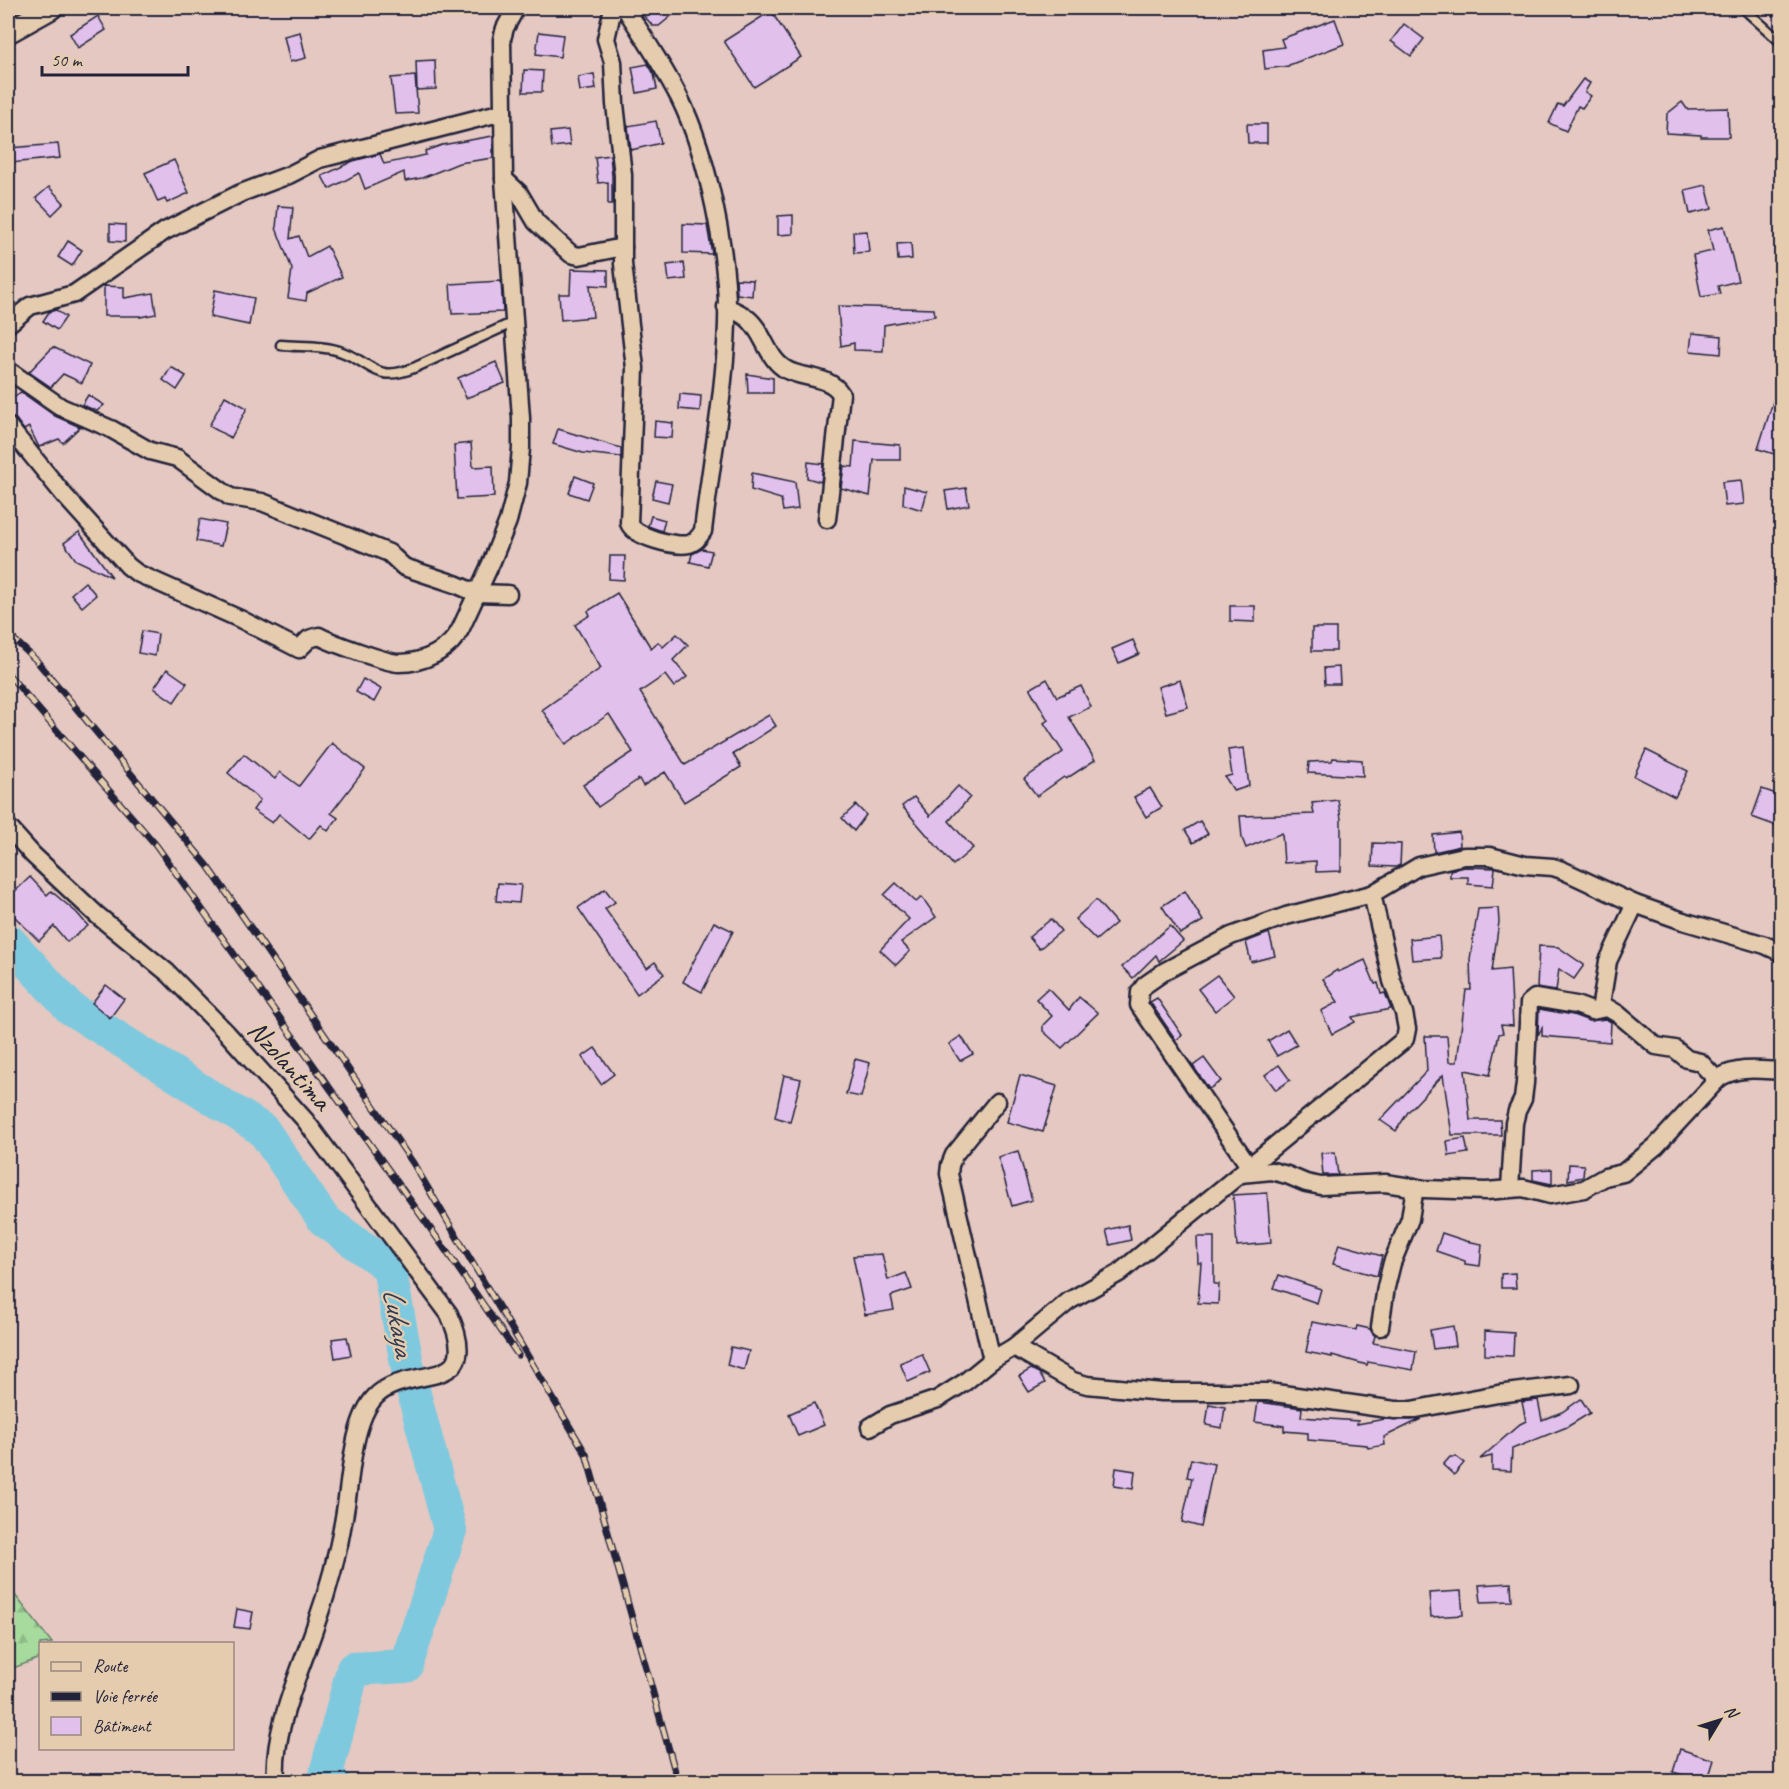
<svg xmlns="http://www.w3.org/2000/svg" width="1789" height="1789" viewBox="0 0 1789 1789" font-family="Caveat,sans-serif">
<defs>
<pattern id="forest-firs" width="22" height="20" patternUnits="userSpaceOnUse" patternTransform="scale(1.5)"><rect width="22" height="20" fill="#a7db9d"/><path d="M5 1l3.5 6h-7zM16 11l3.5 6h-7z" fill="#8fbc88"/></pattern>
</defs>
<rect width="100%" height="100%" fill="#e4c8c1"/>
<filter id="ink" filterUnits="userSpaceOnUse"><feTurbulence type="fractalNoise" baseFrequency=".0167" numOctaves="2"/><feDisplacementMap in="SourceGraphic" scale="12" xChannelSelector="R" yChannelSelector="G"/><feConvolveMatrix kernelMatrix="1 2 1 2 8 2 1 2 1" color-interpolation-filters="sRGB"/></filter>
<g filter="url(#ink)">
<polygon fill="url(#forest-firs)" stroke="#647e6c" stroke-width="1.5" points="8,1586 52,1643 40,1644 40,1658 8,1670"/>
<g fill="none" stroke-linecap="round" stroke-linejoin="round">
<polyline stroke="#7fc9df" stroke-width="34" points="8,940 70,1008 263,1130 324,1220 389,1267 409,1375 450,1530 406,1666 353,1669 326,1774 333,1782"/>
</g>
<g fill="#e1c0ec" stroke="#22223b" stroke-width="1.5">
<polygon points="637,8 681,8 659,26 653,26"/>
<polygon points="771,11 801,57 754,87 724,41"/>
<polygon points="98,16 106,30 78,48 70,34"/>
<polygon points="1335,19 1344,44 1289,65 1289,66 1265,69 1263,50 1284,47 1281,39"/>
<polygon points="1404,24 1424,39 1411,56 1391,41"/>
<polygon points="300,32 306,58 290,62 284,36"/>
<polygon points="539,32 563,35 560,57 536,54"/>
<polygon points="435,60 436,89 417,90 416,61"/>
<polygon points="648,64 654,74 657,89 637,93 632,67"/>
<polygon points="524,70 543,71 542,92 523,92"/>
<polygon points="594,74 596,89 580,91 578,77"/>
<polygon points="415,76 418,113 395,114 391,78"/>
<polygon points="1583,79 1590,83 1585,92 1591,96 1582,108 1578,106 1566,131 1549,123 1558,104 1563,106"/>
<polygon points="1682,102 1687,109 1728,108 1729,137 1701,137 1701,135 1666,133 1667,114"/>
<polygon points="656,121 661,143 631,150 628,126"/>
<polygon points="1247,124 1267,124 1267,143 1248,143"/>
<polygon points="568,130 570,145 552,147 550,132"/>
<polygon points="493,136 493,158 459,163 422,178 405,181 404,172 365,189 359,173 329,189 322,176 353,161 380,154 384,164 426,155 425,151 442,145"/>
<polygon points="58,144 60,158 10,163 9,148"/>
<polygon points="610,155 612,176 612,204 608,204 608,182 598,183 595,157"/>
<polygon points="174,160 189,193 167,203 165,199 158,202 145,173"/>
<polygon points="1706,185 1712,209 1690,214 1685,190"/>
<polygon points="49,187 64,203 52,215 36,198"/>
<polygon points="278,206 293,207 290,239 299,236 307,257 327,246 342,277 307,293 306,301 288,298 292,269 276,228"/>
<polygon points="793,215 793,234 778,235 778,216"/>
<polygon points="110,224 125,225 125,242 110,241"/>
<polygon points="683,224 707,225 712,254 683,253"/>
<polygon points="1724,226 1738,281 1718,286 1720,294 1701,297 1693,255 1713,251 1708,230"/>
<polygon points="867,231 869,252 854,253 853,232"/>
<polygon points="68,241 82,250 72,266 58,257"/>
<polygon points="911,243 912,259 898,260 897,244"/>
<polygon points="684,263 686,279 669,281 667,265"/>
<polygon points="571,269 608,270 608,286 590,285 593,317 561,320 559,294 570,294"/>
<polygon points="736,279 753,280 752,296 737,294"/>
<polygon points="501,281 503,312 452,314 450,284"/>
<polygon points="104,286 124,287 124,298 153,293 156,314 140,317 140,316 104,316"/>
<polygon points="215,290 254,298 249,325 210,317"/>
<polygon points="838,306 934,309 935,316 884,325 883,351 854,350 854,343 841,346"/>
<polygon points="56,310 66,317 57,330 43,321 49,312"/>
<polygon points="1692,333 1722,336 1721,354 1690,351"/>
<polygon points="53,347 90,365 82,383 63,374 51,387 29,372"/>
<polygon points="496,362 505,383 466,398 458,378"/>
<polygon points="171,367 186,376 177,390 163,380"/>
<polygon points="747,374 773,378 773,393 748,393"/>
<polygon points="1778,386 1782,386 1782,445 1778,455 1758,449"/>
<polygon points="21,392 55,416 80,427 63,443 59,439 39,447 29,427 24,430 16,419 8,416 8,401"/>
<polygon points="680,394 701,396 700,411 679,409"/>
<polygon points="88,395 104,405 97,411 82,405"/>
<polygon points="225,396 247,408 231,438 209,426"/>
<polygon points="655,421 673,423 672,438 654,437"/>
<polygon points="558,429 621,448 621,457 583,453 553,444"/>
<polygon points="855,441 900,445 900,460 874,460 870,496 841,488 844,466 853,467"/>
<polygon points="471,443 473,467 493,466 494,497 457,499 454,445"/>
<polygon points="808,462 823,464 821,482 807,478"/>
<polygon points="752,473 795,482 798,509 783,511 781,499 751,490"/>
<polygon points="575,476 593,483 587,499 569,493"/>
<polygon points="1741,480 1744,504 1725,506 1722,482"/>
<polygon points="656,481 672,484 668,502 652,498"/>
<polygon points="904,486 927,492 922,510 903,504"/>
<polygon points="966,488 969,505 948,509 945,491"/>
<polygon points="651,516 665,520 662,531 648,526"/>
<polygon points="200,519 226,524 221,546 196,541"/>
<polygon points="79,532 112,577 76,560 64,543"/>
<polygon points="702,549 712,551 708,566 690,562 692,554"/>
<polygon points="610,556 625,556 624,580 609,579"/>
<polygon points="85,582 96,595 82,607 71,594"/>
<polygon points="617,593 651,648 658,642 663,647 677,634 688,645 673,660 687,677 674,687 665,675 640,692 685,765 769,715 776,726 733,754 741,767 684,802 665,772 643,786 639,779 598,807 583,785 633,752 609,714 566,744 542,710 601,668 575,625 590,615 588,611"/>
<polygon points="1230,606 1255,606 1255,622 1230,621"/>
<rect x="1312" y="628" width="24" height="23"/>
<polygon points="142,631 158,634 155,656 138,653"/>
<polygon points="1133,640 1139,654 1119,663 1112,649"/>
<polygon points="1339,667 1340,684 1325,684 1324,668"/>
<polygon points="167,669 187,683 174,702 154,688"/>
<polygon points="363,679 381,689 374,702 356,692"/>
<polygon points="1047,679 1057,697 1081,686 1091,707 1069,717 1095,760 1066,779 1064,777 1037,796 1024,779 1063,752 1044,723 1048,720 1030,689"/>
<polygon points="1180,680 1188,707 1166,713 1158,687"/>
<polygon points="332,743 365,769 331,813 338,818 328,831 321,825 309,839 279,814 272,823 253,810 260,800 228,773 244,754 275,779 280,772 299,786"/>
<polygon points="1244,748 1249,786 1234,791 1225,777 1232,775 1228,750"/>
<polygon points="1646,750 1688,771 1675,797 1634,776"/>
<polygon points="1333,758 1362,760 1363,776 1308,773 1309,762 1332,761"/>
<polygon points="958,786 970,797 949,821 973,848 953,865 902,806 914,797 930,816"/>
<polygon points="1150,788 1162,807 1146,817 1134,797"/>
<polygon points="1762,789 1782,796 1782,828 1752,817"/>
<polygon points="1338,800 1341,819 1341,871 1316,872 1316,861 1284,863 1282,833 1246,848 1242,838 1240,816 1314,814 1312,803"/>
<polygon points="856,805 866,815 854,831 842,818"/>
<polygon points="1200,821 1208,834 1193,843 1185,830"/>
<polygon points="1459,832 1460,846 1434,852 1433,835"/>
<polygon points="1373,843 1401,844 1400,865 1396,867 1372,866"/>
<polygon points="1465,867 1495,868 1493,886 1468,884 1468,877 1450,877 1450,870"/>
<polygon points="30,877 47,895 51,891 77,913 88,926 67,942 54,926 39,941 8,910 8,898"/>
<polygon points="498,883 521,885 519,903 496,901"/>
<polygon points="896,883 916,902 922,897 936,917 901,942 910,951 896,965 880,950 909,919 884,895"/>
<polygon points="605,889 615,902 605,909 647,968 655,962 664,974 637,994 578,908"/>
<polygon points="1185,891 1203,921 1180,934 1162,906"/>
<polygon points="1096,900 1116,923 1096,940 1075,919"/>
<polygon points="1498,908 1499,922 1492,971 1510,969 1513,1026 1501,1025 1503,1033 1499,1034 1490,1075 1465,1070 1470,1120 1500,1120 1501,1135 1452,1135 1443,1075 1408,1112 1396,1131 1380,1120 1427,1071 1425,1036 1447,1036 1449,1062 1457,1062 1466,990 1471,990 1470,959 1478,909"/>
<polygon points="1051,919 1061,931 1039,949 1029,937"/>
<polygon points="714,922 733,931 702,992 683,982"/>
<polygon points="1170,926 1183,941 1159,961 1156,955 1133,978 1122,967"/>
<polygon points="1269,933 1275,956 1251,962 1246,942"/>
<polygon points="1439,936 1441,958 1412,960 1410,939"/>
<polygon points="1539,946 1558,947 1584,965 1574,979 1559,969 1556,991 1537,988"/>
<polygon points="1365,960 1375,984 1378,983 1381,994 1385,993 1391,1009 1352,1017 1355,1022 1332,1034 1321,1011 1338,1002 1323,979 1337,970 1338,972"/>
<polygon points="1217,975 1234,996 1215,1011 1198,989"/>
<polygon points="106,985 124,999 110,1018 92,1003"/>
<polygon points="1048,988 1069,1010 1079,997 1098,1013 1062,1048 1043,1031 1043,1025 1052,1016 1036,999"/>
<polygon points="1157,998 1182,1035 1176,1040 1150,1002"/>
<polygon points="1539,1009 1573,1015 1589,1021 1606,1019 1611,1022 1610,1042 1542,1036 1542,1028 1538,1035"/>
<polygon points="1287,1029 1297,1045 1277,1056 1268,1041"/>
<polygon points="961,1036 973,1054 960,1061 949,1044"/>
<polygon points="595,1048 614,1074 601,1084 582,1057"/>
<polygon points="1204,1058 1221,1081 1209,1089 1193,1066"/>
<polygon points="855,1059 870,1063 861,1097 846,1094"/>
<polygon points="1279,1065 1290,1080 1276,1090 1265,1075"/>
<polygon points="784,1075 801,1079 790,1122 775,1117"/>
<polygon points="1020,1075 1057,1086 1043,1132 1007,1122"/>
<polygon points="1465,1138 1468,1153 1449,1156 1447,1141"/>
<polygon points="1018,1151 1032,1200 1012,1206 998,1157"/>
<polygon points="1335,1152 1338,1175 1323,1175 1321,1153"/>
<polygon points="1569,1164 1584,1165 1583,1177 1568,1180"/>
<polygon points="1552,1169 1552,1184 1533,1180 1533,1170"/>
<polygon points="1267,1193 1271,1243 1237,1246 1233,1195"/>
<polygon points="1128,1225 1131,1240 1110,1245 1106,1230"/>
<polygon points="1442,1233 1466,1241 1482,1244 1480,1266 1465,1264 1465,1261 1436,1251"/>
<polygon points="1197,1237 1214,1237 1214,1284 1219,1284 1218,1304 1198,1303 1201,1263 1198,1263"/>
<polygon points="1339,1244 1382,1256 1377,1276 1333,1264"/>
<polygon points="882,1254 888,1280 906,1273 912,1289 891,1296 894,1310 865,1315 853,1256"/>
<polygon points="1515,1273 1516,1288 1501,1288 1501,1274"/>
<polygon points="1279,1275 1321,1289 1317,1303 1274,1288"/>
<polygon points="1312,1322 1356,1330 1357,1326 1370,1329 1375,1336 1373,1343 1416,1351 1413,1370 1368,1362 1367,1365 1332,1355 1332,1357 1306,1352"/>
<polygon points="1453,1326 1456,1346 1433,1349 1430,1330"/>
<polygon points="1485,1331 1514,1333 1513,1356 1485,1355"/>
<polygon points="347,1337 351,1355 335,1358 332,1339"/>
<polygon points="731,1347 749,1351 744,1370 727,1365"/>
<polygon points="922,1354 930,1372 908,1382 900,1363"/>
<polygon points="1031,1369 1039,1373 1045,1383 1029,1392 1019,1376"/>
<polygon points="1581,1399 1590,1413 1567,1427 1512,1449 1511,1471 1492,1470 1492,1456 1480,1459 1520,1424 1526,1421 1522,1402 1538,1400 1542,1420 1562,1412"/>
<polygon points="1258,1402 1302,1408 1301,1417 1358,1421 1357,1424 1385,1419 1411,1420 1421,1419 1384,1437 1385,1445 1368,1448 1367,1445 1308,1440 1308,1433 1284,1431 1284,1426 1255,1422"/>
<polygon points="814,1403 824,1425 798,1436 789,1414"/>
<polygon points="1209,1404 1225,1407 1222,1428 1206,1425"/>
<polygon points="1450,1457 1456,1457 1464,1463 1454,1475 1443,1465"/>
<polygon points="1191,1459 1214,1464 1201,1527 1182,1522 1192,1478 1187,1477"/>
<polygon points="1116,1468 1135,1471 1133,1489 1114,1486"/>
<polygon points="1511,1583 1512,1601 1481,1602 1479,1585"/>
<polygon points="1461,1591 1463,1615 1431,1617 1429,1593"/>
<polygon points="237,1609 253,1612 250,1629 234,1627"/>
<polygon points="1680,1749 1714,1760 1707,1782 1673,1772"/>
</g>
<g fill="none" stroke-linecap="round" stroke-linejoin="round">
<g stroke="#22223b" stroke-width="13">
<g id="service">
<polyline points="1743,8 1782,43"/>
<path d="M 281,345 C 300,347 324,345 342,352 C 374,364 376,384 416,367 L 514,322"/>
</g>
</g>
<g stroke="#22223b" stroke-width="21">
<g id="minor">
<path d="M 613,8 L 606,39 L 613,62 L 615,104 L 623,175 L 623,264 L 635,368 L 629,523 C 634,537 675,547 689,544 C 696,542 699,537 703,531 C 711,462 725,393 727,323 C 729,258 708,155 679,97 C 663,66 644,37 625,8"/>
<polyline points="504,179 519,193 536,222 571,254 579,256 623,247"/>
<path d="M 726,307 C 733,310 741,313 747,318 C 764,331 767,360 787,370 C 804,379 829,375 841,394 L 827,519"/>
<polyline points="8,324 30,306 74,294 165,231 241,193 289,175 320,159 503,112"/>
<polyline points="8,370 61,407 111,429 150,451 177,458 230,497 262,502 389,553 404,567 455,584 476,593 508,594"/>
<path d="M 8,426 L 64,495 L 128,566 L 137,573 L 240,619 L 299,649 L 309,639 L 319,636 C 332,643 387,663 399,663 C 423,663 450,651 461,628 L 492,561 L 508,521 L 518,483 L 521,448 L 521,418 L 504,179 L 502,39 L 505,28 L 516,8"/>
<path d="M 8,827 L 33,855 L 97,915 L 168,973 L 226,1032 L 305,1120 L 449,1314 C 486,1397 408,1362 375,1397 C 353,1420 351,1475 346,1505 C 340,1546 330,1585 316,1624 C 300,1673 272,1729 276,1782"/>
<polyline points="1635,904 1608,961 1601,1004 1618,1014 1656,1046 1675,1049 1687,1059 1700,1062 1717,1080"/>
<polyline points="1249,1166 1139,1005 1140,992 1145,985 1165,971 1231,936 1286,916 1372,894 1419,866 1464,856 1490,856 1525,865 1553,867 1562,870 1635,904 1683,921 1765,945 1782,953"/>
<path d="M 1240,1174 L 1272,1171 L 1287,1175 L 1306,1183 L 1321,1186 L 1385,1183 L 1424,1189 L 1486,1191 L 1523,1188 L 1550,1195 L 1584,1189 L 1605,1177 L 1623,1173 L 1656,1146 L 1719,1078 C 1738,1066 1760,1070 1782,1071"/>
<polyline points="1510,1188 1514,1123 1517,1111 1523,1099 1525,1083 1529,1003 1535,998 1576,1005 1592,1011 1606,1008"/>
<polyline points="1380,1327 1386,1287 1392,1263 1410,1219 1415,1187"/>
<polyline points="1014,1347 1073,1381 1087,1385 1162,1392 1268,1392 1395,1410 1411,1410 1498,1394 1571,1385"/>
<polyline points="992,1360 949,1174 950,1165 954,1155 997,1102"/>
<polyline points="870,1427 890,1415 938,1399 965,1382 992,1360 1014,1347 1069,1301 1119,1273 1405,1039 1407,1029 1404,1013 1392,981 1372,894"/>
</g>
</g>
<g stroke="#22223b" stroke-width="26">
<polyline id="tertiary" points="8,32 51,8"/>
</g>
<use href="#service" stroke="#e6ccae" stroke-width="8"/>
<use href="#minor" stroke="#e6ccae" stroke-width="16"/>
<use href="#tertiary" stroke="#e6ccae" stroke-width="21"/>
<g stroke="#22223b" stroke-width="7">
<g id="rail">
<polyline points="8,634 36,660 208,866 413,1163 586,1454 678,1782"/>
<polyline points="8,674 156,845 440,1242 518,1355"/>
</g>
</g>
<use href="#rail" stroke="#e6ccae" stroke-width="4.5" stroke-dasharray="14" stroke-linecap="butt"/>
</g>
</g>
<g text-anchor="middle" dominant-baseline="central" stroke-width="4.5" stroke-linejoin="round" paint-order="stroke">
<g font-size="28" fill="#22223b" stroke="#e6ccae">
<text transform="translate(290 1065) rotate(48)">Nzolantima</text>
</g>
<g font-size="30" font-style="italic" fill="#303b54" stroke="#e6ccae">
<text transform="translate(399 1322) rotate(80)">Lukaya</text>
</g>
</g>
<rect width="1789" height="1789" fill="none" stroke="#e6ccae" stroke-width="30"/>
<rect x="15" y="15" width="1759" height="1759" fill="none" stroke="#22223b" stroke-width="2" filter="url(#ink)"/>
<rect x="39" y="1642" width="195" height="108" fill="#e6ccae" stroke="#988880" stroke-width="1.5"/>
<rect x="51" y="1662" width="30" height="9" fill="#e6ccae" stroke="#988880" stroke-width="1.5"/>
<text x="93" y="1672" font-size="18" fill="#22223b">Route</text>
<rect x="51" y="1692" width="30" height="9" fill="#22223b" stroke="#988880" stroke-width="1.5"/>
<text x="93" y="1702" font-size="18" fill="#22223b">Voie ferrée</text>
<rect x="51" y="1717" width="30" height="18" fill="#e1c0ec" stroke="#988880" stroke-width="1.5"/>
<text x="93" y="1732" font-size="18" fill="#22223b">Bâtiment</text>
<g transform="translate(1720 1720) rotate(52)" stroke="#e6ccae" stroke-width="4.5" paint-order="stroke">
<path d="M0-4.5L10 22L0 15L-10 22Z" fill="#22223b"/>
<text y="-9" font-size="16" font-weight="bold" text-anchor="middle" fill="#22223b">N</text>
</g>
<path d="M42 66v9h146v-9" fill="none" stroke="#22223b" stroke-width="3"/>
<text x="51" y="66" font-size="18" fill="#22223b" stroke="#e6ccae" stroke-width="4.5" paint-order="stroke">50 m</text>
</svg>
